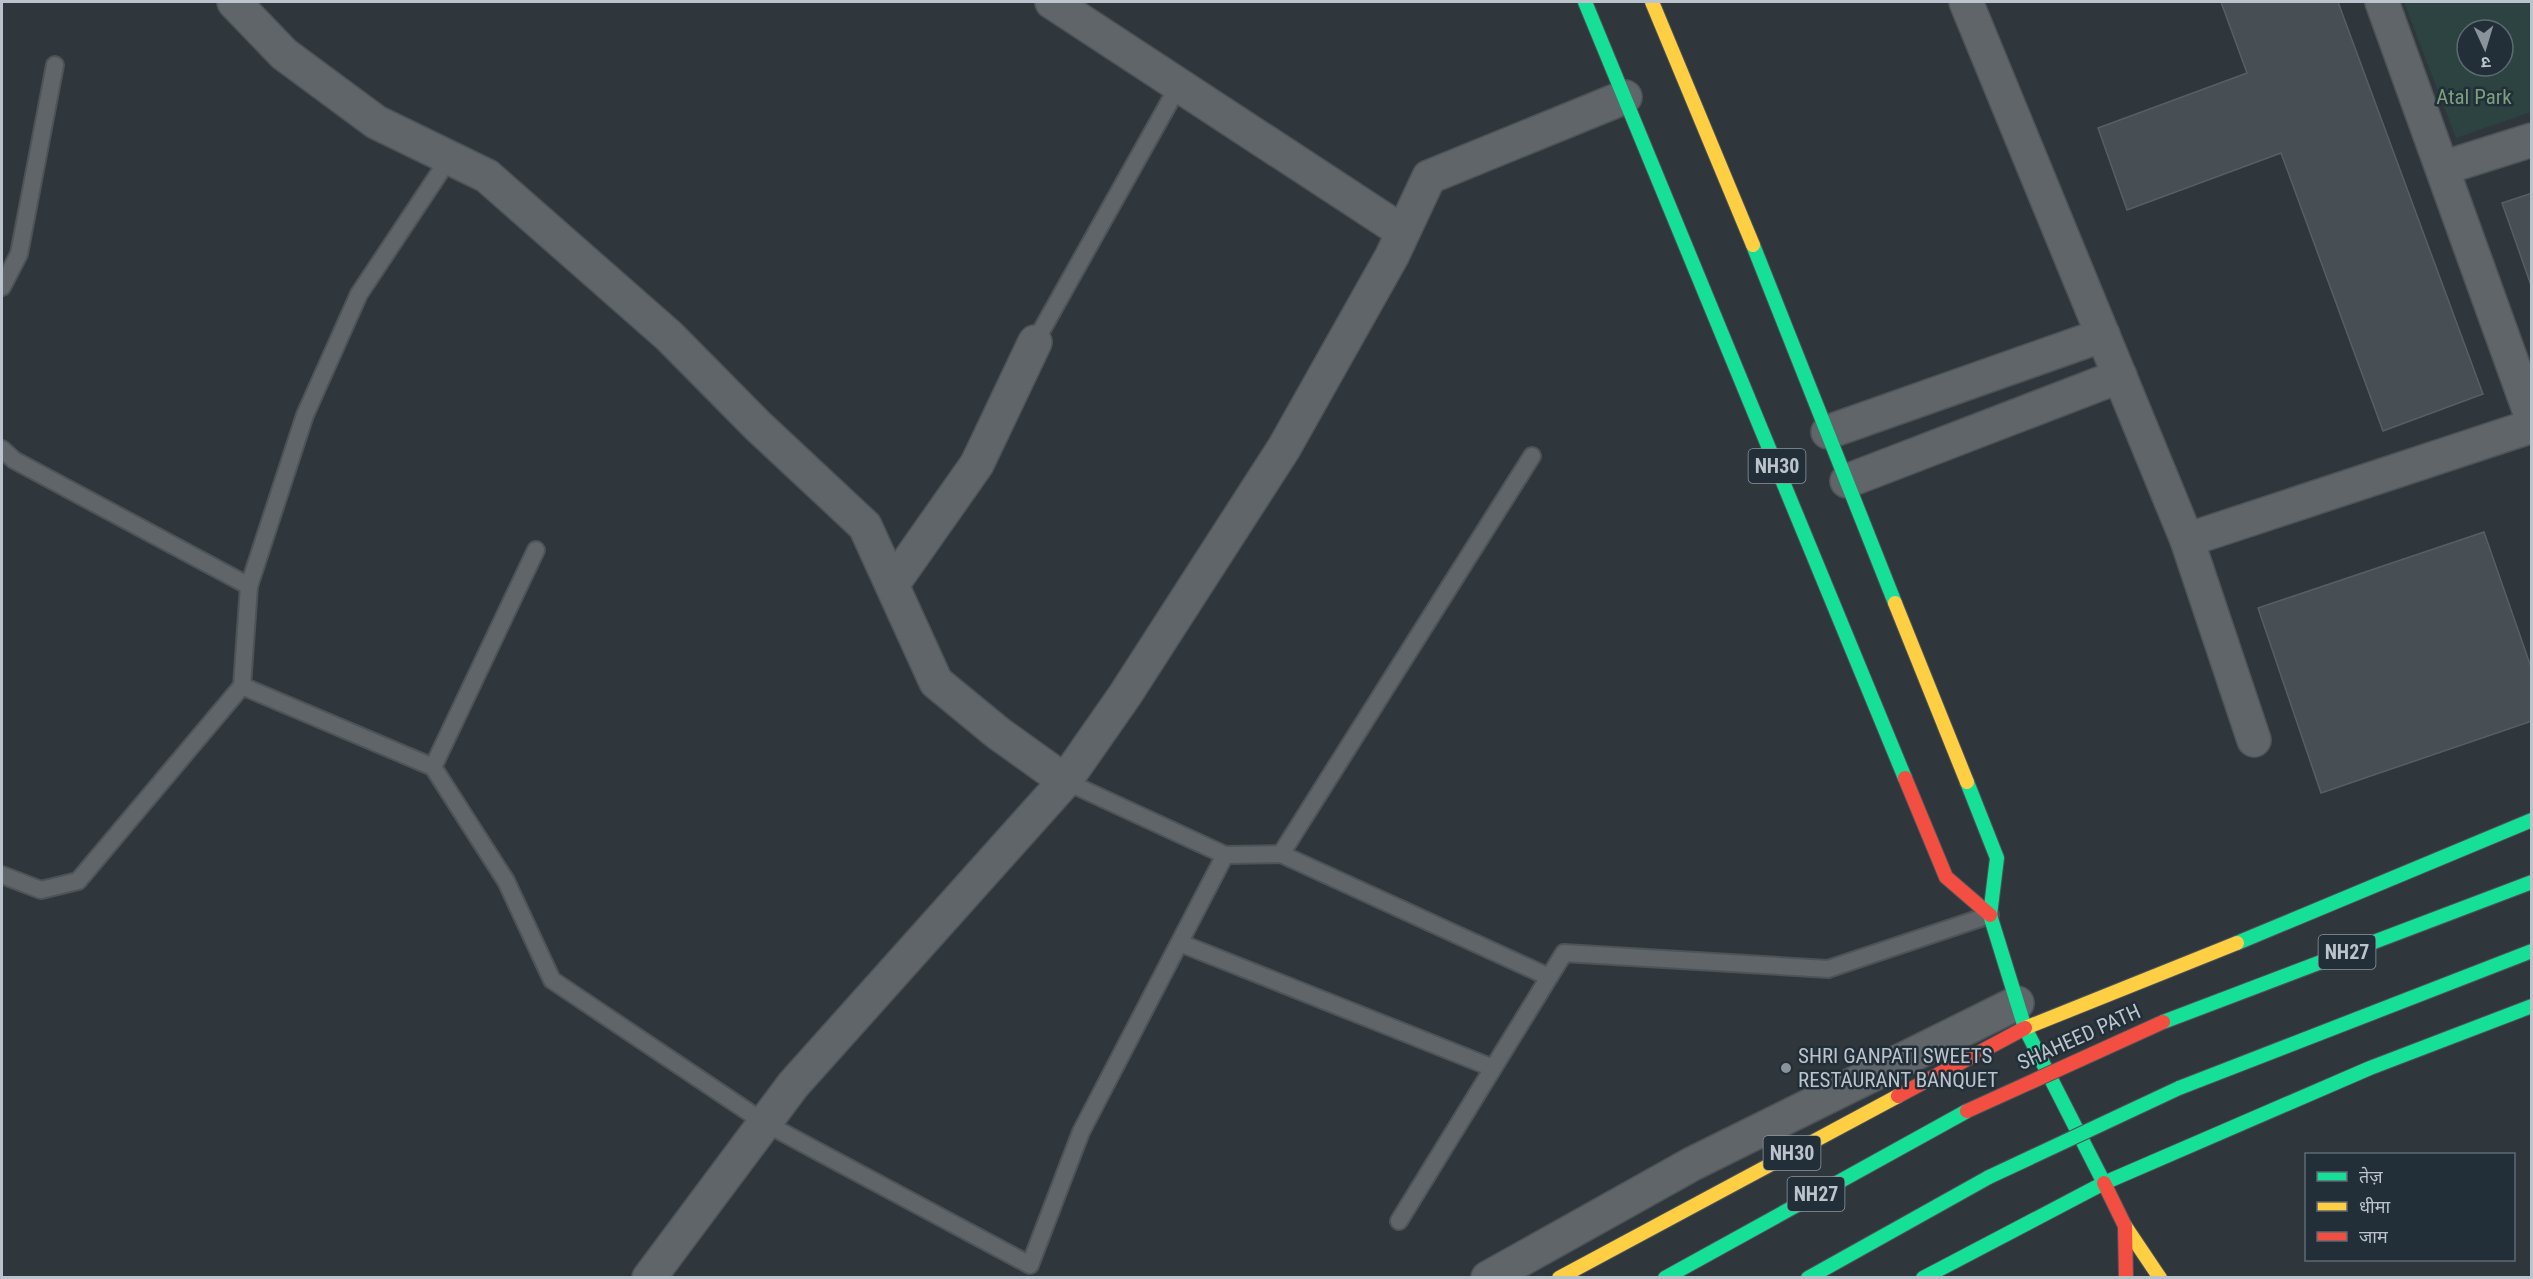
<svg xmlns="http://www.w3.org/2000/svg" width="2533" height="1279" viewBox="0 0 2533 1279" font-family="'Roboto Condensed','Noto Sans Devanagari',sans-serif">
<rect width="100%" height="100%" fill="#2f373c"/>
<path fill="#2c4342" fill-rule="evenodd" d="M 2404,2 L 2531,2 L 2531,112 L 2456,138 ZM 2467,30 L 2503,30 L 2503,66 L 2467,66 Z"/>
<g fill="#484f54" stroke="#585e63" stroke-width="1.5">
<polygon points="2221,2 2338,2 2483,394 2383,431 2281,153 2127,210 2098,128 2247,73"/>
<polygon points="2532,193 2532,288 2502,203"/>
<polygon points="2484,532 2532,670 2532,721 2321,793 2258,608"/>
</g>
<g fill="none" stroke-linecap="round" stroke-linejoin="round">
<g stroke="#4d5357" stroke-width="20">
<g id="lane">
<polyline points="2,287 19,254 55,65"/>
<polyline points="1035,342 1179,85"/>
<polyline points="2,449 14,460 249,586"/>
<polyline points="536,550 433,767 506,881 552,980 765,1123 1030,1265 1081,1132 1225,855"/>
<polyline points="242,686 249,586 305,415 359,294 450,157"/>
<polyline points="1065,781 1225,855 1281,854 1549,977"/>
<polyline points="1281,854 1532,456"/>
<polyline points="2,875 41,890 78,881 242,686 433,767"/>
<polyline points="1180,943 1493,1068"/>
<polyline points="1399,1221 1564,953 1828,969 1990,915"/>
</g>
</g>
<g stroke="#4d5357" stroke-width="36">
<g id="street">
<polyline points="234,2 284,54 376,122 487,176 669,336 758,426 865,526 936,682 998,733 1065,781"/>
<polyline points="1052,2 1403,232"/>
<polyline points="1966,2 2187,540 2254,740"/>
<polyline points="2382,2 2532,418"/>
<polyline points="2443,168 2532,140"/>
<polyline points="1828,432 2103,335"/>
<polyline points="1847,481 2120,376"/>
<polyline points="2187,540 2532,426"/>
<polyline points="892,585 977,464 1035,342"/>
<polyline points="649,1278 793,1085 1065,781 1125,695 1284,448 1392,256 1429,177 1625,97"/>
<polyline points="1488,1278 1692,1164 2017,1003"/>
</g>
</g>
<g stroke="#4d5357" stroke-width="16">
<g id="fast">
<polyline points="1585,2 1905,778"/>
<polyline points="1753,245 1895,603"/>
<polyline points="2237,943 2532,820"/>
<polyline points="2163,1022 2532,882"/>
<polyline points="2179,1088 2532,951"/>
<polyline points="2104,1183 2370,1068 2532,1006"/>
<polyline points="1665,1278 1967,1111"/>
<polyline points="1808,1278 1989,1177"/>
<polyline points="1923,1278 2104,1183 2025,1028 1990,915 1997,858 1967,782"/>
</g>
</g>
<g stroke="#4d5357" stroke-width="16">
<g id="slow">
<polyline points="1652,2 1753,245"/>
<polyline points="1895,603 1967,782"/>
<polyline points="2025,1028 2237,943"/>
<polyline points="2125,1226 2160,1278"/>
<polyline points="1559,1278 1898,1096"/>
</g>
</g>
<g stroke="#4d5357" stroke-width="16">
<g id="jam">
<polyline points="1905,778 1946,877 1990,915"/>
<polyline points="1898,1096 2025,1028"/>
<polyline points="2104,1183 2125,1226 2126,1278"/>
</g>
</g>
<use href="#lane" stroke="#60656a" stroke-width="16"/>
<use href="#street" stroke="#60656a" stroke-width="33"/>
<use href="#fast" stroke="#16e098" stroke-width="14"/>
<use href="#slow" stroke="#ffcf43" stroke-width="14"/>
<use href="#jam" stroke="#f24e42" stroke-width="14"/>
<g stroke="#4c5357" stroke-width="16" stroke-linecap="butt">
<polyline id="fast-bridge" points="1989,1177 2179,1088"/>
</g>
<g stroke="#4c5357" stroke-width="16" stroke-linecap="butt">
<polyline id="jam-bridge" points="1967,1111 2163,1022"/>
</g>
<use href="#fast-bridge" stroke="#16e098" stroke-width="14"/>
<use href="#jam-bridge" stroke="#f24e42" stroke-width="14"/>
</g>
<circle fill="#8a939a" stroke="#222e38" stroke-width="2" cx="1786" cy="1068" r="6"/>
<g text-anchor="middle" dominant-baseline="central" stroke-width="5" stroke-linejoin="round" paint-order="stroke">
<g fill="#222e38" stroke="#8d97a0" stroke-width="1.5">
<rect x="1748.5" y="449" width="57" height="34" rx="4.5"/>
<rect x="2318.5" y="935" width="57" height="34" rx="4.5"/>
<rect x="1763.5" y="1136" width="57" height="34" rx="4.5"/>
<rect x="1787.5" y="1177" width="57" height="34" rx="4.5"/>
</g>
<g font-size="20" font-weight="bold" fill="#bbc4cc">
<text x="1777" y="466">NH30</text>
<text x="2347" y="952">NH27</text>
<text x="1792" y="1153">NH30</text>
<text x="1816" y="1194">NH27</text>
</g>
<g font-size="21" fill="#7aa07d" stroke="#222e38">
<text x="2474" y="97">Atal Park</text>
</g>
<g font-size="21" fill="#bbc4cc" stroke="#222e38">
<text transform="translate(2079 1037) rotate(-24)">SHAHEED PATH</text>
</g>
<g font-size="21" fill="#bbc4cc" stroke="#222e38" text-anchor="start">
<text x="1798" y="1056">SHRI GANPATI SWEETS<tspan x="1798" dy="24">RESTAURANT BANQUET</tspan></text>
</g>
</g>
<rect width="2533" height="1279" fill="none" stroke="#bbc4cc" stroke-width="6"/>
<rect x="2305" y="1153" width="210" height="108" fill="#222e38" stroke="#5f6a73" stroke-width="1.5"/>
<rect x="2317" y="1172" width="30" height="9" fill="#16e098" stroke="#5f6a73" stroke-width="1.5"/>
<text x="2359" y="1183" font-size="18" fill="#bbc4cc">तेज़</text>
<rect x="2317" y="1202" width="30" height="9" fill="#ffcf43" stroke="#5f6a73" stroke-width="1.5"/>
<text x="2359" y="1213" font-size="18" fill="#bbc4cc">धीमा</text>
<rect x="2317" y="1232" width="30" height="9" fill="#f24e42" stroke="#5f6a73" stroke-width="1.5"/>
<text x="2359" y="1243" font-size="18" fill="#bbc4cc">जाम</text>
<g transform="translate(2485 48) rotate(176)"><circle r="28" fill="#222e38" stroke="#5f6a73" stroke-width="1.5"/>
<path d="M0-4.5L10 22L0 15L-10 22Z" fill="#8a939a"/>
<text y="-9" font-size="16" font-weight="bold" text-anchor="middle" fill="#bbc4cc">उ</text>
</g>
</svg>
